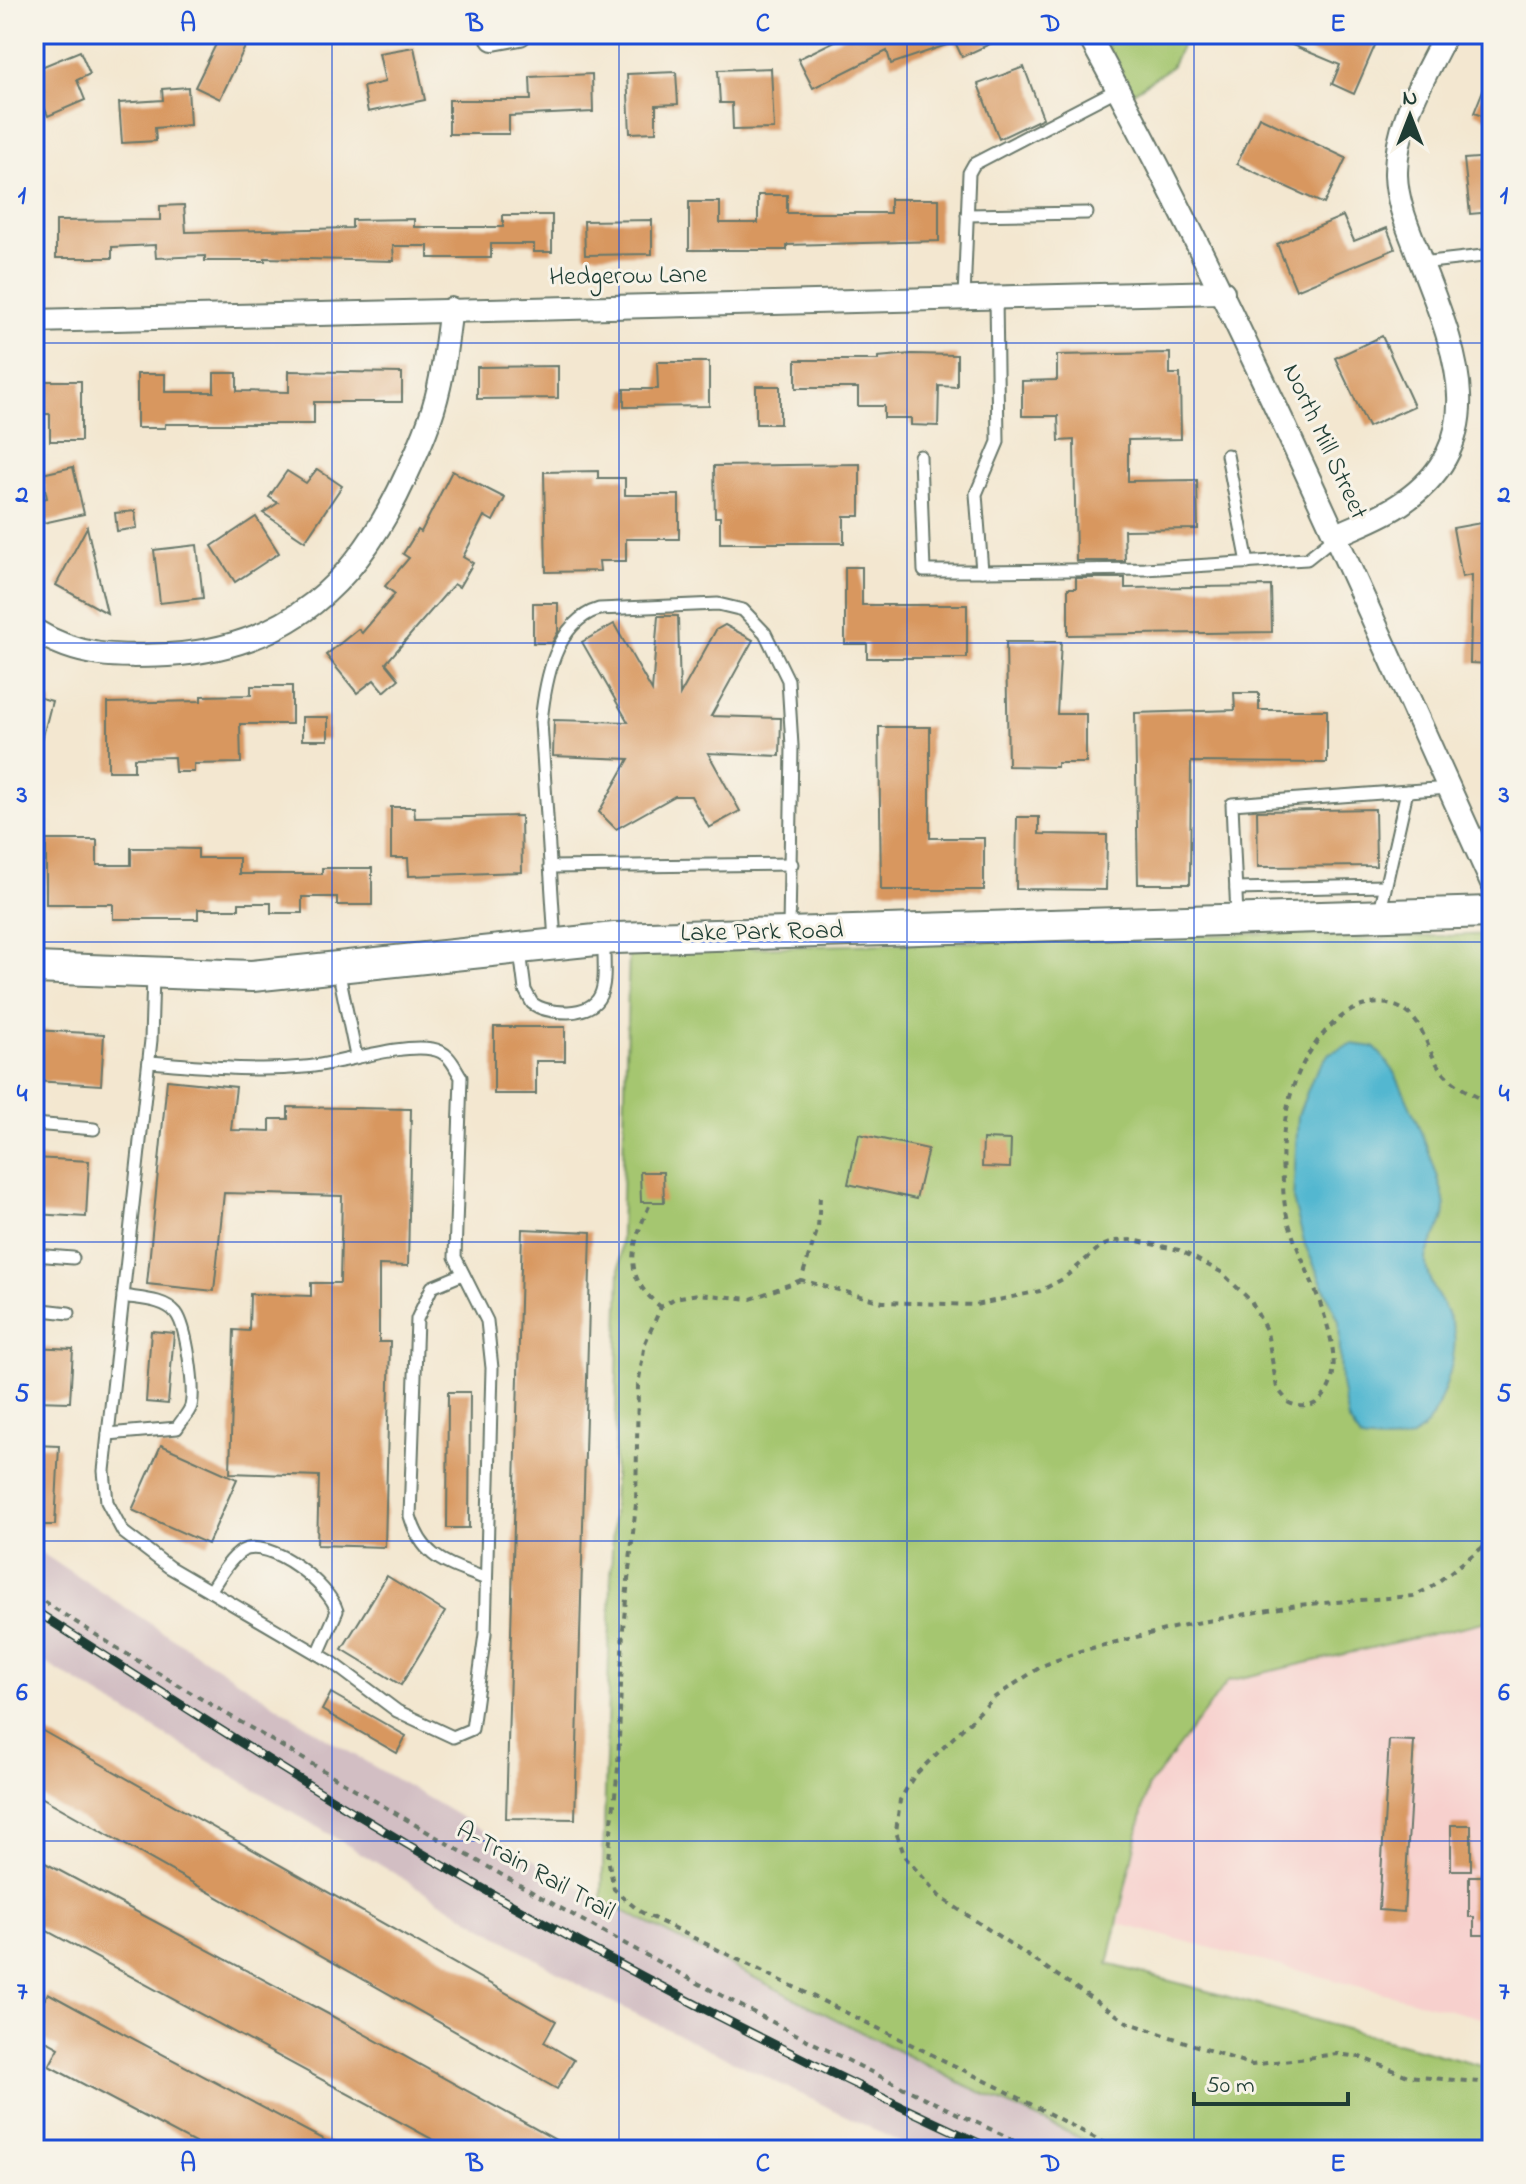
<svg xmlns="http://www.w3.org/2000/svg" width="1526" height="2184" viewBox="0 0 1526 2184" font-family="'Indie Flower',sans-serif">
<rect width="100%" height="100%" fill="#f7f3e8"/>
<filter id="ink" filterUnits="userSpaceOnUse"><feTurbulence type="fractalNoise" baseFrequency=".0125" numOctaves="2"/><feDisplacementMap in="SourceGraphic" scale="16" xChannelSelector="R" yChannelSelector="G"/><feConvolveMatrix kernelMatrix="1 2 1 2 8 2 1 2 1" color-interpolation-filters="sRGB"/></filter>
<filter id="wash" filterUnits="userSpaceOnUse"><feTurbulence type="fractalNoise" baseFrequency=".006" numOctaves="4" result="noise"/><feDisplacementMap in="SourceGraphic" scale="32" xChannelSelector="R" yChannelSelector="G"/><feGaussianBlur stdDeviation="1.8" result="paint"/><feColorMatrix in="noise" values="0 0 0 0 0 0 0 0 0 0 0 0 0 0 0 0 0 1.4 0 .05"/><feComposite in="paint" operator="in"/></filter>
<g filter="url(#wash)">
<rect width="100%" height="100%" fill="#f3e7d0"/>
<polygon fill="#f7d0cd" points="1492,1620 1492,2021 1119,1924 1148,1787 1228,1681"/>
<polygon fill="#d2bec3" points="34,1548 334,1743 602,1900 967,2086 1106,2150 916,2150 591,1992 34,1656"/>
<g fill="#a5c66f" stroke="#628252" stroke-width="2">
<polygon points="1100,34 1187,34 1171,67 1130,94"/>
<polygon points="1285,933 1363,939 1492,934 1492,1620 1228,1681 1148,1787 1108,1964 1492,2069 1492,2150 1106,2150 967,2086 602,1900 629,951"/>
</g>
<path fill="#52b7d0" stroke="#387a82" stroke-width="2" d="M 1351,1044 L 1374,1047 C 1379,1053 1386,1059 1390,1066 C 1404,1087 1445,1185 1445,1209 C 1445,1227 1427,1243 1426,1260 C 1425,1283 1447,1306 1453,1328 C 1460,1353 1440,1413 1421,1431 C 1406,1445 1381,1442 1362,1440 L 1348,1420 L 1341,1384 L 1339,1321 L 1305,1245 L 1293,1200 L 1298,1115 L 1313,1077 L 1329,1053 Z"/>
<g id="blocks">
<g fill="#d8975f">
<polygon points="221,34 230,34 247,43 220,99 195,87"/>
<polygon points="849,34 1011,34 962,57 955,42 891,64 887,51 813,88 798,59"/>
<polygon points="1266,34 1380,34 1354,94 1332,84 1340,65"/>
<polygon points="414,47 425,100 368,112 363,87 385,82 379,53"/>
<polygon points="80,51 90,74 77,80 85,100 48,116 34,84 34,70"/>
<polygon points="1024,67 1043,118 999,139 978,84"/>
<polygon points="771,68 774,129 733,130 732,103 720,103 718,70"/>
<polygon points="1491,70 1492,71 1492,120 1474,113"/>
<polygon points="676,72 678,104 656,105 656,132 630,133 627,74"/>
<polygon points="592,74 593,112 509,116 509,134 449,134 449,100 531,100 530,77"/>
<polygon points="188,87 190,125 155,128 156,141 122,143 119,103 163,100 162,89"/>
<polygon points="1259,117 1346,158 1324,204 1237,164"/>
<polygon points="1492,157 1492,212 1470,214 1464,159"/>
<polygon points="758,195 787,195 787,213 890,213 890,199 939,199 939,241 787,245 787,250 689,250 689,202 720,202 720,223 758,223"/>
<polygon points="184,205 186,232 352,228 352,220 414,219 414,227 503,227 503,215 552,215 552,252 534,252 534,244 491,244 491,258 428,258 428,246 393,246 394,261 265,258 265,261 205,261 205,256 156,258 155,245 112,247 112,258 56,258 56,221 160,220 160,206"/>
<polygon points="1343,216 1354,241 1387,228 1395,249 1296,290 1277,244"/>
<polygon points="652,220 652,254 585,255 584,221"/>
<polygon points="1382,336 1414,406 1368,427 1335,358"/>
<polygon points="1170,353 1170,374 1180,374 1181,439 1128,440 1128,481 1197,480 1198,529 1124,530 1125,561 1076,561 1074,440 1059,441 1058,416 1022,416 1022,381 1057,380 1057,355"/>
<polygon points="912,354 957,355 957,387 939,386 938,426 911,425 911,418 884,418 884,406 858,406 858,388 796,388 796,360 878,360 878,357"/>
<polygon points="657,362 709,362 709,406 624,407 624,389 658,389"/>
<polygon points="558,366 558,398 477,399 477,367"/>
<polygon points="289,371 402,373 402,402 314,402 314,424 165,424 165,428 137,428 137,374 165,374 165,392 214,392 214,373 237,373 237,391 289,392"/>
<polygon points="38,381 81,381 81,441 50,441 50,414 38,414"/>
<rect x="756" y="386" width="24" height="38"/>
<polygon points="860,464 860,516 844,516 844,543 720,543 720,517 715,517 714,466"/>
<polygon points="73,467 84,514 34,525 34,501 47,498 42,474"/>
<polygon points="317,469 342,486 305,541 263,513 278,503 269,497 287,471 306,483"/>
<polygon points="452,471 505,498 493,521 484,516 463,557 473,563 459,587 454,584 386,663 399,679 384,692 374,680 357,693 326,655 358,629 362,633 395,594 385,586 409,558 403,554 418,530 421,532"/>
<polygon points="598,471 598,478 625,478 625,495 679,495 679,539 626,539 626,561 599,561 600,571 546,572 544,472"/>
<polygon points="135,511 137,528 117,531 115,513"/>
<polygon points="256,517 279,553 235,582 212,546"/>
<polygon points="1492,521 1492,664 1470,663 1472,575 1462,577 1453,528"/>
<polygon points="87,527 96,566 107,613 56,585"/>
<polygon points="197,545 203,598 160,603 154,550"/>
<polygon points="845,567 862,567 862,605 967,605 967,658 867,658 867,644 845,644"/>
<polygon points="1076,578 1125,578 1125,588 1271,586 1272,632 1068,635 1068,588 1076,588"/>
<polygon points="533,603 558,603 558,632 552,643 533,643"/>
<polygon points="658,616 678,616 680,695 716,630 725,625 753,640 711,716 781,718 780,756 708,753 740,811 709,828 691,796 675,796 616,829 599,812 629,759 553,756 554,720 628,722 582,642 614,624 652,691"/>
<polygon points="1006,642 1061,642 1057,714 1086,714 1086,763 1057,763 1057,767 1008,766"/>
<polygon points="251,686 292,686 292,724 240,724 241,763 194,764 194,772 175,772 174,757 134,758 134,771 108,771 108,703 201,701 201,696 251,695"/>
<polygon points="1234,693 1259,693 1259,710 1327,710 1327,763 1191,762 1190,884 1138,884 1135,713 1235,710"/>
<polygon points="34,696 52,701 40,748 34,748"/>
<rect x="302" y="717" width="26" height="23"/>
<polygon points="879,727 930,727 930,838 984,838 984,890 881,890"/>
<polygon points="391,807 414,807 415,818 521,816 522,872 409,876 408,858 391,858"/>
<polygon points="1375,809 1376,866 1258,867 1257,811"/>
<polygon points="1017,817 1039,817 1039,834 1107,835 1106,890 1016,889"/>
<polygon points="46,840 97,840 97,865 131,865 131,848 151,848 198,849 198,858 239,858 239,874 322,874 322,868 372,868 372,905 337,905 337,897 302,897 302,913 271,913 271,903 239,903 239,909 198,909 198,919 113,919 113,904 46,904"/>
<polygon points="494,1027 565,1027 565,1061 536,1061 536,1094 494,1094"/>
<polygon points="34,1030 104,1034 101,1085 34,1081"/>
<polygon points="167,1080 236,1087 231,1130 270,1131 270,1119 288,1119 288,1107 411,1109 408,1266 379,1265 379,1342 390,1342 385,1547 317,1545 319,1476 230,1473 234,1330 249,1331 250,1294 311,1296 311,1283 340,1283 342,1196 224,1193 214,1291 147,1284"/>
<polygon points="859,1134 928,1149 916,1199 848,1184"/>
<polygon points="983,1139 1011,1140 1010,1168 982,1167"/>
<polygon points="34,1158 89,1161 86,1217 34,1214"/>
<polygon points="640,1172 663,1172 664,1202 641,1202"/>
<polygon points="522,1229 591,1232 575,1819 506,1818"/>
<polygon points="151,1331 174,1333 168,1404 146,1402"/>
<polygon points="34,1347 73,1349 70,1402 34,1401"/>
<polygon points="448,1392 470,1392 469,1528 447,1528"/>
<polygon points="34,1445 59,1446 55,1525 34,1525"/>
<polygon points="161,1445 237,1479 208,1544 132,1510"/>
<polygon points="387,1576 445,1612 401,1685 342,1649"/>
<polygon points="331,1693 406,1736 397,1753 322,1710"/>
<polygon points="34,1726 556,2021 544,2042 574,2060 557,2089 34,1793"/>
<polygon points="1389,1740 1414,1741 1404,1912 1379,1910"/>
<rect x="1451" y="1825" width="20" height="45"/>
<polygon points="34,1857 330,2015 574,2150 452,2150 34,1924"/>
<polygon points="1469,1876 1492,1876 1492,1935 1474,1935 1474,1917 1469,1917"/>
<polygon points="48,1993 81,2011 343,2150 208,2150 49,2066 59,2048 34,2034 34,2019"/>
</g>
</g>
</g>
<g filter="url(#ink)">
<use href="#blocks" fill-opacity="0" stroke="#69786b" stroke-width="2"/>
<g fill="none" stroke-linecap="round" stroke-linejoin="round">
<g stroke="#69786b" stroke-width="15">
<g id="lane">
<polyline points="967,215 1087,213"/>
<polyline points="1421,263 1492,255"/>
<polyline points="996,297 998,442 976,494 982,571 1145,569 1307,559 1337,535"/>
<polyline points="964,298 969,173 974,164 1118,89"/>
<polyline points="1227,455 1248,563"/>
<polyline points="920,456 924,571 982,571"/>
<polyline points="550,867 792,864"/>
<polyline points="1236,889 1385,886"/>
<polyline points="1380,911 1407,791"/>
<polyline points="1237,916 1232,804 1449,788"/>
<path d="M 555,942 L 541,722 C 545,682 555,622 599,609 L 718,604 L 743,610 L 765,633 L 788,680 L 792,746 L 789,930"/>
<path d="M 520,951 L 525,990 L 532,1003 C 541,1010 555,1012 568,1012 C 613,1010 603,976 604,941"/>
<polyline points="338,969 356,1056"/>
<path d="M 149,1062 C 201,1066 252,1072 304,1067 C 338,1065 399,1043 432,1049 C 449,1052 453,1064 461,1077 L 455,1257 L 487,1321 L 492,1368 L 485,1634 L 472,1729 L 453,1737 L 397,1711 L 333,1663 L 169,1567 L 123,1532 L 107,1502 L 104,1471 L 151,1040 L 153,975"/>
<polyline points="34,1124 94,1129"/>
<polyline points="34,1255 73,1258"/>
<path d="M 463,1274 L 432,1287 L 417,1319 L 410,1516 C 423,1560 447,1563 486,1579"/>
<polyline points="34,1309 69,1313"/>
<path d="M 108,1434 L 177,1428 C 181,1421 189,1413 191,1406 C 195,1389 187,1327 176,1313 C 165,1299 140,1299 123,1296"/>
<path d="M 210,1591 C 218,1579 229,1559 242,1551 C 269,1536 330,1586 337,1611 L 318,1654"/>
</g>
</g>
<g stroke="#69786b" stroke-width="26">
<g id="street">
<path d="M 1088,34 C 1239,309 1362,597 1492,883"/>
<polyline points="493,39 520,34"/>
<polyline points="34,321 1223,292"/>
<path d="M 1337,535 C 1358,525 1382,517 1402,503 C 1496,439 1453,346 1421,262 C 1411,234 1397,206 1396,175 C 1395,124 1424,78 1446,34"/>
<path d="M 34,630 C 79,658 116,657 168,655 C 288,648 357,583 405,478 C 419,448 432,419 439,387 C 445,361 447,335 451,309"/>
</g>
</g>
<g stroke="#69786b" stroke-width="34">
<polyline id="secondary" points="34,968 252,976 615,938 1492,912"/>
</g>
<g stroke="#69786b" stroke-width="4" stroke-dasharray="6 6" stroke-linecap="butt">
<path d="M 820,1197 L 818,1228 L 801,1280 L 883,1302 L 975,1305 L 1040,1291 L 1063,1279 L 1100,1247 L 1114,1241 L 1133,1240 L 1179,1250 L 1221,1272 L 1251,1301 L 1267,1332 L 1277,1388 L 1289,1403 C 1301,1408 1313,1408 1322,1398 C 1357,1360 1303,1270 1291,1230 C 1286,1215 1283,1199 1283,1182 C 1280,1127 1287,1077 1323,1034 C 1340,1014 1365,998 1392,1005 C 1425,1014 1424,1049 1442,1071 C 1455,1087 1475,1095 1492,1106"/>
<path d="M 649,1206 C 631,1247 621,1276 661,1307"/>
<polyline points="801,1280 751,1299 698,1294 675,1298 661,1307 645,1343 638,1385 636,1504 623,1628 618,1768 608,1858 614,1889 639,1911 1004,2090 1118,2150"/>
<polyline points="1492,1540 1430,1588 1413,1596 1297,1605 1185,1625 1080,1651 1042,1666 995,1697 914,1776 900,1800 896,1832 905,1857 940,1897 1127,2022 1252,2065 1337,2054 1360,2057 1408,2076 1492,2083"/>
<path d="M 34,1595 C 145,1668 260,1733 375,1801 C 589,1928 809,2047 1036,2150"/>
</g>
<use href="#lane" stroke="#fff" stroke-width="11"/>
<use href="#street" stroke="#fff" stroke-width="22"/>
<use href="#secondary" stroke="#fff" stroke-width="30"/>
<g stroke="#1f3d34" stroke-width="9">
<path id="rail" d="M 34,1610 C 193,1713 353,1816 519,1909 C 674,1996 833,2076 994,2150"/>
</g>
<use href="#rail" stroke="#f7f3e8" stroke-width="6" stroke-dasharray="18" stroke-linecap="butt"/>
</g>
</g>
<path fill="none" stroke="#1d4ed8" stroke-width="2" stroke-opacity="0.55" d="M 332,34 L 332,2150M 619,34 L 619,2150M 907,34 L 907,2150M 1194,34 L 1194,2150M 34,343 L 1492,343M 34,643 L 1492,643M 34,942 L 1492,942M 34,1242 L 1492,1242M 34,1541 L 1492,1541M 34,1841 L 1492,1841"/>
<g text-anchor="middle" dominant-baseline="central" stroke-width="6" stroke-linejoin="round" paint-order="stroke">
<g font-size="26" fill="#1f3d34" stroke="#f7f3e8">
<text transform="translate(628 277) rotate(-1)">Hedgerow Lane</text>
<text transform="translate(1324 442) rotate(65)">North Mill Street</text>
<text transform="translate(762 933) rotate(-1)">Lake Park Road</text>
<text transform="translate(535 1872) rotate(29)">A-Train Rail Trail</text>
</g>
</g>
<rect width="1526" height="2184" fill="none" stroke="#f7f3e8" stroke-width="88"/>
<g transform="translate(1410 116)" stroke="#f7f3e8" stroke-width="6" paint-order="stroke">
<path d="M0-6L14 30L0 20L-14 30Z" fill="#1f3d34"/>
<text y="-12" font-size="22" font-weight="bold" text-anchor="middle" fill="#1f3d34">N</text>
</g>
<path d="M1194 2092v12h154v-12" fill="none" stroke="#1f3d34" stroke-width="4"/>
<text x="1206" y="2092" font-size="24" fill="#1f3d34" stroke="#f7f3e8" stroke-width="6" paint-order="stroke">50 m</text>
<rect x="44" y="44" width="1438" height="2096" fill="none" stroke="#1d4ed8" stroke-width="3"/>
<g font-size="26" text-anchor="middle" font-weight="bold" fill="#1d4ed8">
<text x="188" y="31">A</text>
<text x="475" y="31">B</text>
<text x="763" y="31">C</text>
<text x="1051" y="31">D</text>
<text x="1338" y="31">E</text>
<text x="22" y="203">1</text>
<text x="1504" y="203">1</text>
<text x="22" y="502">2</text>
<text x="1504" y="502">2</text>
<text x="22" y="802">3</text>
<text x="1504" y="802">3</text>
<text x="22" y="1101">4</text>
<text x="1504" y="1101">4</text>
<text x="22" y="1401">5</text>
<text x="1504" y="1401">5</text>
<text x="22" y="1700">6</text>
<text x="1504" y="1700">6</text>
<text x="22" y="1999">7</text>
<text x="1504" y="1999">7</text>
<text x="188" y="2171">A</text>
<text x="475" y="2171">B</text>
<text x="763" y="2171">C</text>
<text x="1051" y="2171">D</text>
<text x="1338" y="2171">E</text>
</g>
</svg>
